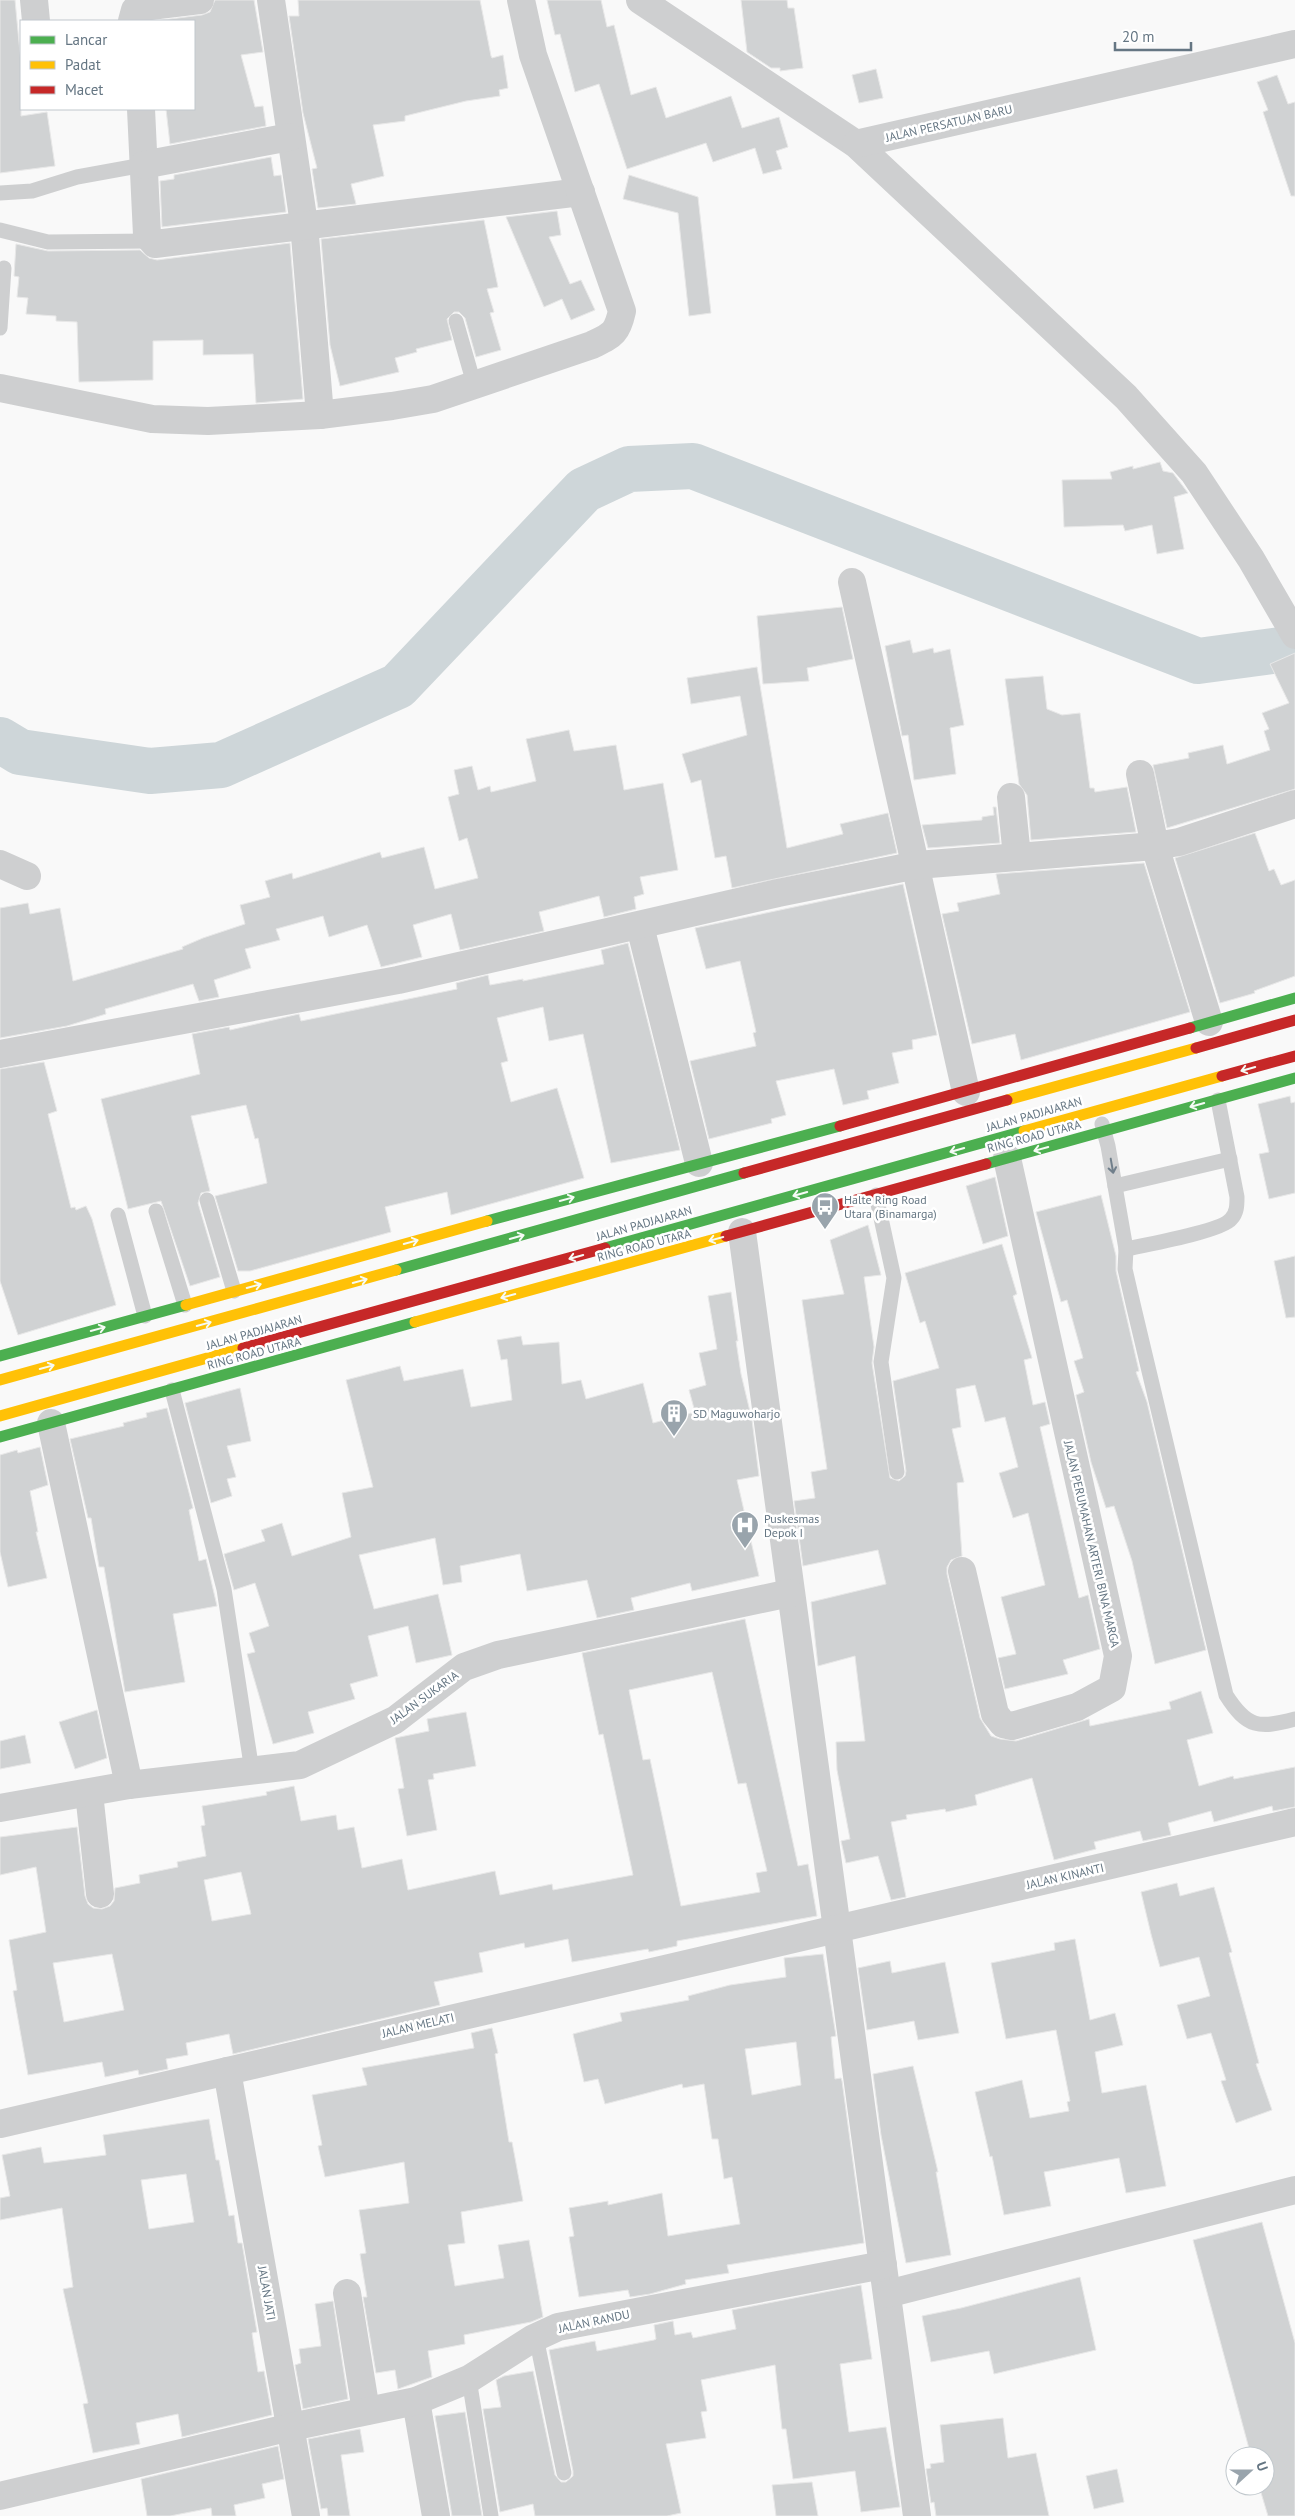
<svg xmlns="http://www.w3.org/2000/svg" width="1295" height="2516" viewBox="0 0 1295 2516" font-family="'PT Sans',sans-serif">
<rect width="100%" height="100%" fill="#f9f9f9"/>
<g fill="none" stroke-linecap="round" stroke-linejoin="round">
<polyline stroke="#ced6d9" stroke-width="46" points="0,740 20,752 150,771 221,765 398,686 584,490 629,469 693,466 1198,661 1295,648"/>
</g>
<g fill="#d0d2d3" stroke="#e8e8e8" fill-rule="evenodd">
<polygon points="0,0 15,0 21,63 21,116 47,112 55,166 0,173"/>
<polygon points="215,0 254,0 263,52 241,55 255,107 263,106 266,126 170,144 166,109 194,109 194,21 154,21 202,15 210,12"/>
<polygon points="298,0 480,0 491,56 492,58 503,55 508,88 499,90 500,96 466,101 405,116 405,121 373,125 384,176 351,184 356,204 318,208 312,169 317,168 303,113 289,16 299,16"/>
<polygon points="547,0 601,0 607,27 614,25 631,95 656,87 666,118 731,96 742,128 779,117 788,147 776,151 782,169 763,174 755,148 713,162 706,143 627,169 599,84 575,92 560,34 555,35"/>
<polygon points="741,0 787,0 788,8 794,8 803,68 780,71 780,68 771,68 747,52"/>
<polygon points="876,69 883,98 859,103 852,75"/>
<polygon points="1277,75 1288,104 1295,102 1295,196 1291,196 1263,112 1268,110 1257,82"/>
<polygon points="271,157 274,176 281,175 286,212 162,227 160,181 174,179 174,175"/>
<polygon points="629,175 698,197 711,313 689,316 678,213 623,199"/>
<polygon points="557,211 561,235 549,237 570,284 581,280 595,310 571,320 562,299 544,307 506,217"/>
<polygon points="484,220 498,287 487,289 494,312 490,313 501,350 476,357 465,318 459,312 454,312 447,319 452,340 416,349 417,352 395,358 399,372 340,386 330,345 321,239"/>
<polygon points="290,243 303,399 256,403 253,354 203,355 203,340 153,341 153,380 79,382 77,322 56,321 56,316 26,314 28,298 17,297 19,277 14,276 16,244 48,251 140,250 149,258 157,260"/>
<polygon points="1160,462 1163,471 1173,473 1188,493 1174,497 1184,549 1157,554 1152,525 1125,531 1123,525 1064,527 1062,480 1112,479 1110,472 1133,466 1133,469"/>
<polygon points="842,607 853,659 807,668 809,681 763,684 757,616"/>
<polygon points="910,640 913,653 933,648 934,653 950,649 964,725 950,728 956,774 914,780 908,735 902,736 885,646"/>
<polygon points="1295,653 1295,789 1167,828 1153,765 1189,758 1188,753 1223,745 1227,764 1270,750 1264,731 1269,729 1262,713 1289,703 1270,664"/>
<polygon points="757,667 787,848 843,834 840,824 888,813 897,853 732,888 726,856 715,858 701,780 691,783 682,754 747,735 740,696 691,704 687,678"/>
<polygon points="1043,676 1047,709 1062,715 1080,713 1090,788 1094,788 1095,792 1127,787 1136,832 1031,840 1027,795 1019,784 1005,679"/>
<polygon points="569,730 574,751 616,745 624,790 663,783 678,870 640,877 644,894 634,897 636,909 604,917 599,896 539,912 544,931 460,950 451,914 413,925 422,957 381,967 367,925 329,937 323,916 276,929 280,940 245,949 251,968 214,980 219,997 199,1001 193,984 105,1009 106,1014 67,1026 0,1038 0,908 28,903 30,914 60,908 73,981 183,949 182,947 203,938 245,924 240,905 270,897 265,881 292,873 293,879 380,852 382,858 424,847 435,889 478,878 467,838 459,841 448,797 459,794 454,770 472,766 478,790 490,786 491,792 536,781 526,739"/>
<polygon points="993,807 996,807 1000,843 928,848 922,825 982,820 982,817 994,815"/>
<polygon points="1255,833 1269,871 1274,869 1281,885 1295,880 1295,976 1254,991 1255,993 1220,1003 1175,858"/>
<polygon points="1144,863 1190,1012 1021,1060 1015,1034 972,1044 942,914 959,911 957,903 1000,894 996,874"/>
<polygon points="903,884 937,1035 912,1040 913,1049 892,1053 899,1083 867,1091 869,1099 843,1105 834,1069 776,1081 786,1115 771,1119 772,1123 709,1139 690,1061 756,1046 753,1033 756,1032 740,961 706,969 695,928"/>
<polygon points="628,943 680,1150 611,1163 583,1034 549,1041 543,1007 497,1018 508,1061 501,1063 511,1102 557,1088 584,1178 451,1215 447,1192 385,1207 391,1232 250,1271 238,1271 215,1196 267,1183 258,1138 255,1139 246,1105 191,1116 210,1191 201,1193 198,1203 220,1277 190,1286 161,1201 128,1209 101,1099 200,1074 192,1034 229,1027 230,1030 299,1014 301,1021 457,989 456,983 488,975 490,985 523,979 523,981 604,964 601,950"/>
<polygon points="44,1062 57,1111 48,1114 71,1208 75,1207 76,1210 86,1206 92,1219 116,1305 18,1335 0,1281 0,1069"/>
<polygon points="1290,1096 1291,1103 1295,1102 1295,1193 1269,1199 1259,1154 1269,1152 1258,1104"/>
<polygon points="995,1177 1008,1236 983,1244 966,1186"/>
<polygon points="1101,1195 1116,1256 1116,1271 1139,1371 1136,1372 1147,1402 1206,1650 1155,1664 1132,1561 1114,1506 1106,1508 1091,1462 1076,1395 1084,1392 1074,1361 1083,1358 1067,1300 1061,1302 1036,1212"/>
<polygon points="868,1225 881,1275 864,1277 874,1347 872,1363 890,1478 899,1481 905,1476 906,1471 893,1381 939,1368 925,1321 920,1323 905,1273 1002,1244 1017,1294 1013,1296 1032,1358 1024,1360 1033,1405 1045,1402 1050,1424 1040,1427 1079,1598 1088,1595 1100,1649 1063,1660 1068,1674 1005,1689 998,1658 1016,1654 1001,1597 1045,1585 1028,1513 1013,1518 999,1473 1018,1467 1005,1417 985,1422 975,1385 956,1389 961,1427 952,1429 964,1482 957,1483 962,1556 951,1560 947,1567 947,1574 980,1718 991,1736 1000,1739 1016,1741 1089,1719 1090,1726 1171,1709 1169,1702 1201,1691 1213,1733 1187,1740 1199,1786 1233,1776 1234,1779 1295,1767 1295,1807 1273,1811 1272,1806 1214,1822 1211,1811 1168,1823 1171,1835 1143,1841 1140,1831 1094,1842 1096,1849 1054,1860 1032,1778 975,1795 977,1805 946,1812 945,1809 906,1815 907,1819 891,1822 906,1897 891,1900 878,1856 846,1863 841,1841 850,1839 837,1770 836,1742 865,1741 855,1656 818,1666 811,1602 886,1584 878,1550 803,1566 794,1501 815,1498 811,1472 827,1469 802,1300 844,1294 830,1240"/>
<polygon points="1295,1256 1295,1317 1286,1318 1274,1261"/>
<polygon points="731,1292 738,1341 736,1341 741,1374 752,1420 759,1476 737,1480 759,1576 692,1591 690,1583 631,1598 634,1610 597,1618 587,1580 527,1591 520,1554 460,1566 462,1582 443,1585 435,1538 359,1555 374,1609 438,1594 452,1655 416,1663 408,1626 368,1636 378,1676 350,1684 355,1699 308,1712 314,1733 273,1744 247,1654 255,1652 249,1633 269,1626 255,1583 234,1590 224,1554 265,1541 261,1530 282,1523 292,1556 351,1537 342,1493 373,1487 346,1380 400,1366 404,1381 463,1369 471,1407 512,1400 507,1359 501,1360 497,1340 521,1336 523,1345 559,1342 562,1384 581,1380 586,1399 643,1383 653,1423 695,1412 689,1390 706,1385 699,1353 717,1349 708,1296"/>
<polygon points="240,1388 251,1441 227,1446 236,1477 227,1479 232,1496 211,1503 185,1403"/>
<polygon points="167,1408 193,1508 189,1510 199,1561 206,1559 217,1606 173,1614 185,1682 125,1692 104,1567 99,1567 91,1518 88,1518 70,1439 124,1426 123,1423 147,1417 146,1413"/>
<polygon points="40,1447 48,1485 30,1491 38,1532 36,1532 47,1578 8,1587 0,1552 0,1455 17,1450 18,1453"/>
<path d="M 745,1619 L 798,1866 L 808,1864 L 817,1916 L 677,1941 L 677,1946 L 649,1952 L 648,1949 L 572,1962 L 568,1939 L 525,1948 L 524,1943 L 479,1953 L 483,1972 L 434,1982 L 440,2005 L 233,2054 L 229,2034 L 186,2043 L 188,2055 L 166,2059 L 168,2069 L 139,2075 L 138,2070 L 105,2077 L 102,2062 L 28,2075 L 13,1991 L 17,1990 L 9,1940 L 46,1932 L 36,1867 L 0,1875 L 0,1837 L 77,1827 L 85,1896 L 88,1904 L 93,1908 L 102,1909 L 110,1906 L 114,1901 L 115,1888 L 140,1883 L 139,1875 L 178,1867 L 177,1862 L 206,1856 L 201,1826 L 205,1825 L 202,1806 L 267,1795 L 266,1792 L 294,1786 L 301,1821 L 336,1815 L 338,1830 L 354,1827 L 362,1868 L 402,1859 L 408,1890 L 495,1871 L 500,1895 L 552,1884 L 553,1890 L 633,1875 L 603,1734 L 599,1735 L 582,1653 ZM 712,1672 L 738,1784 L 746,1783 L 767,1871 L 756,1873 L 760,1892 L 681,1906 L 650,1759 L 643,1760 L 629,1690 ZM 241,1872 L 251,1914 L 212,1921 L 204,1880 ZM 112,1954 L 124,2010 L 64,2022 L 53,1963 Z"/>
<polygon points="97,1710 107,1758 75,1769 59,1722"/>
<polygon points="466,1712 476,1766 433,1774 434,1779 428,1780 437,1830 407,1836 398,1789 404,1788 395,1738 429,1731 427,1719"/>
<polygon points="25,1735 31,1763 0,1769 0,1741"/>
<polygon points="1177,1883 1180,1896 1214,1887 1232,1952 1229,1953 1259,2063 1256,2064 1272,2110 1236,2123 1221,2081 1226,2080 1211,2033 1187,2039 1177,2005 1210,1996 1199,1957 1160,1967 1151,1934 1141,1892"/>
<polygon points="1075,1939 1090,2020 1115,2013 1123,2045 1095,2052 1102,2093 1146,2085 1166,2186 1126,2193 1119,2158 1044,2172 1051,2206 1004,2215 992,2156 990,2157 975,2092 1022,2080 1030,2118 1069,2111 1067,2102 1070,2101 1056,2030 1006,2039 991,1963 1055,1950 1054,1943"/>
<path d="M 823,1954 L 836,2036 L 831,2037 L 835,2079 L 841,2078 L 842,2081 L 864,2243 L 727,2265 L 729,2273 L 685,2280 L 686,2284 L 650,2294 L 630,2297 L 628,2290 L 579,2297 L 569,2237 L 574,2236 L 569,2208 L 608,2201 L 608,2205 L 662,2193 L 668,2236 L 740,2224 L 732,2177 L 724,2179 L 718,2139 L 712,2139 L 704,2084 L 683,2088 L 682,2084 L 605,2104 L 598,2079 L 584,2082 L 573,2034 L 622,2021 L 620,2013 L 689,2000 L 688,1996 L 730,1985 L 786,1977 L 784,1958 ZM 796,2042 L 801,2085 L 752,2095 L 745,2049 Z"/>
<polygon points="890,1961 892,1973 945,1962 959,2033 918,2040 914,2021 867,2030 858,1968"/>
<polygon points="492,2028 498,2053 495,2054 509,2142 512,2142 523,2201 461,2212 465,2243 448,2245 455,2286 504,2278 498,2245 529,2240 543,2317 531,2322 464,2335 465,2344 428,2351 432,2377 398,2389 395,2370 376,2373 363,2297 367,2297 360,2254 366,2253 359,2210 409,2203 404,2162 325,2177 318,2146 322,2145 312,2095 367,2085 362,2068 474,2048 471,2033"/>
<polygon points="913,2066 938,2172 936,2172 951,2255 906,2263 881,2135 873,2074"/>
<path d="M 209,2119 L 216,2160 L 219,2160 L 229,2216 L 234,2215 L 238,2243 L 242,2243 L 257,2332 L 252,2333 L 258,2372 L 264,2371 L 272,2415 L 182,2437 L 178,2414 L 136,2423 L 140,2444 L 93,2453 L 83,2404 L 88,2403 L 63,2289 L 73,2287 L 62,2208 L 0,2220 L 0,2198 L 10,2196 L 2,2155 L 41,2147 L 44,2163 L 106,2155 L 103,2135 ZM 186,2174 L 194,2222 L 149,2229 L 141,2180 Z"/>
<polygon points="1262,2222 1295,2343 1295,2516 1268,2516 1259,2486 1265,2486 1265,2456 1251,2456 1193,2240"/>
<polygon points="1080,2277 1096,2350 994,2374 989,2351 931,2362 922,2316 961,2308"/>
<polygon points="861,2285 872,2359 840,2364 849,2432 886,2427 900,2507 861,2512 855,2471 793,2479 786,2429 782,2429 775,2365 701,2380 707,2411 701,2412 706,2438 666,2444 681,2513 667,2516 535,2516 533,2504 500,2512 483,2409 501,2407 496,2380 504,2376 533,2371 555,2475 561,2482 566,2482 573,2476 573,2471 549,2350 595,2341 597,2351 654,2340 656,2339 654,2325 673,2321 675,2335 691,2332 693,2338 736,2329 732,2310"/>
<polygon points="333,2301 348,2399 303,2409 295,2365 301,2363 299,2349 321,2346 315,2304"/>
<polygon points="465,2412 482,2516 452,2516 435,2416"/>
<polygon points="1003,2418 1008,2458 1036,2453 1049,2516 936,2516 934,2502 931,2503 926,2469 931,2468 930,2464 944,2462 940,2425"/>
<polygon points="360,2429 364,2452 341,2455 350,2516 328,2516 327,2508 321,2509 308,2439"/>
<polygon points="278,2446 284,2479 262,2484 265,2498 234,2505 236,2516 212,2516 211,2508 170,2516 147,2516 141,2479"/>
<polygon points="1117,2469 1124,2502 1094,2509 1086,2476"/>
<polygon points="812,2482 818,2516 776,2516 772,2485"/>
</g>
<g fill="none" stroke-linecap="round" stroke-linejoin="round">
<g stroke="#cecfd0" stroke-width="15">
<polyline points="0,193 32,191 77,177 143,165"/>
<polyline points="0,230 48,242 150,241"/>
<polyline points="456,321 474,384"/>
<polyline points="0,328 4,268"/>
<path d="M 1102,1124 L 1108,1146 L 1126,1249 L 1125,1269 L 1134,1308 L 1226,1695 C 1247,1728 1259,1729 1295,1719"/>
<polyline points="1115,1186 1230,1159"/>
<polyline points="876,1195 894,1278 881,1362 897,1472"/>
<polyline points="207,1200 234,1291"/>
<polyline points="156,1211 185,1305"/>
<polyline points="118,1215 145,1316"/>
<path d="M 1126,1249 C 1145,1245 1222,1231 1231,1219 C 1237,1213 1237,1205 1237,1197 L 1218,1100"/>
<polyline points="172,1390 224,1589 252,1771"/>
<polyline points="536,2337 564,2473"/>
<polyline points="469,2379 491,2516"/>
</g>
<g stroke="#cecfd0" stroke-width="28">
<polyline points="34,0 36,21"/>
<polyline points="271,0 304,224 320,415"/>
<polyline points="640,0 856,144 1126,397 1194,473 1251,559 1295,635"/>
<polyline points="132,21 135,10 142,7 200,0"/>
<polyline points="141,109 147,235 155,244 581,192"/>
<polyline points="856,144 1295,44"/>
<polyline points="143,165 290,137"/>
<path d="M 0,388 L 152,419 L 208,421 L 320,415 L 392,406 L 433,399 L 592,345 C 612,335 617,334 622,311 L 533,55 L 521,0"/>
<polyline points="852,582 966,1092"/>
<polyline points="1140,774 1155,846 1209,1022"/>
<polyline points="1011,797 1017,857"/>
<polyline points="0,864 27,876"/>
<polyline points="640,926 699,1163"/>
<polyline points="0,1054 398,980 778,893 917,865 1155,846 1179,842 1295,804"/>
<polyline points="742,1232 917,2516"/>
<polyline points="51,1423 129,1785"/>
<polyline points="962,1571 995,1714 1003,1724 1012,1726 1077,1707 1112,1688 1118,1656 1007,1158"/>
<polyline points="89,1793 100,1894"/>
<polyline points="0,1808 129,1785 300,1765 395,1720 464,1667 498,1655 790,1593"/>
<polyline points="227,2071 306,2516"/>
<polyline points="0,2124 1295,1822"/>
<polyline points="347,2293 366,2411"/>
<polyline points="887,2294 1295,2190"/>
<polyline points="416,2401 436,2516"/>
<polyline points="0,2496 291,2427 416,2401 469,2379 532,2339 558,2327 883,2265"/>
</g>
<g stroke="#4caf50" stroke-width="11">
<polyline points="1190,1028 1295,998"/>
<polyline points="986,1164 1295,1078"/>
<polyline points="487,1221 840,1126"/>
<polyline points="605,1248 1024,1131"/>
<polyline points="396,1270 744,1173"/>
<polyline points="0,1356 186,1305"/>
<polyline points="0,1437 415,1322"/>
</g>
<g stroke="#ffc107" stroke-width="11">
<polyline points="1007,1100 1196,1048"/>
<polyline points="1024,1131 1222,1076"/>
<polyline points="186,1305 487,1221"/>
<polyline points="415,1322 726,1236"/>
<polyline points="0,1380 396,1270"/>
<polyline points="0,1416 243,1348"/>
</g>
<g stroke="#c62828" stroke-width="11">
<polyline points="1196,1048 1295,1020"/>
<polyline points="1222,1076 1295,1056"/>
<polyline points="840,1126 1190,1028"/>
<polyline points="744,1173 1007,1100"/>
<polyline points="726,1236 986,1164"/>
<polyline points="243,1348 605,1248"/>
</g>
</g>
<defs><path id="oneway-shaft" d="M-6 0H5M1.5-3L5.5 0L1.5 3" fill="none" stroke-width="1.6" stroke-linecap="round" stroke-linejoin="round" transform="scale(1.25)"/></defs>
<g stroke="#f6fbf6">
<use href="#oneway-shaft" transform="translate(1248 1069) rotate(164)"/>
<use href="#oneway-shaft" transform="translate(1197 1105) rotate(164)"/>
<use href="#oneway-shaft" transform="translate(1041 1149) rotate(165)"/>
<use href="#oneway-shaft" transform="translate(957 1150) rotate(164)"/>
<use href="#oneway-shaft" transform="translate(800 1194) rotate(164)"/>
<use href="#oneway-shaft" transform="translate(567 1199) rotate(-15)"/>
<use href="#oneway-shaft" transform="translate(517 1237) rotate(-16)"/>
<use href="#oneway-shaft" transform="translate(716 1239) rotate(165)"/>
<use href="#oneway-shaft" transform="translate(411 1242) rotate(-15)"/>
<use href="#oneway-shaft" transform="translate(576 1257) rotate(164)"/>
<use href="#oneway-shaft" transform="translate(360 1281) rotate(-15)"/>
<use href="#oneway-shaft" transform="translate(254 1286) rotate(-15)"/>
<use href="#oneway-shaft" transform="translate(508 1296) rotate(165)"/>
<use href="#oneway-shaft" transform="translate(204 1324) rotate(-15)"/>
<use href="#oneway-shaft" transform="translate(98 1329) rotate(-15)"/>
<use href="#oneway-shaft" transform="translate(47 1367) rotate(-15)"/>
</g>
<use stroke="#707f8b" href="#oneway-shaft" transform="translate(1112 1166) rotate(80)"/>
<defs>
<g id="bus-pin" transform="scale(1.4375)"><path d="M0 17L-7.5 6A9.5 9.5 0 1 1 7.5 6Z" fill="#99a4ac" stroke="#fff"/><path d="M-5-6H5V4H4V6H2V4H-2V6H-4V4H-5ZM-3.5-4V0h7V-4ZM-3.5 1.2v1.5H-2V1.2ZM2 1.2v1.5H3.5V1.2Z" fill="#fff"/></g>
<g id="building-pin" transform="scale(1.4375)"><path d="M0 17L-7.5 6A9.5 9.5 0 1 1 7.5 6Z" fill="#99a4ac" stroke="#fff"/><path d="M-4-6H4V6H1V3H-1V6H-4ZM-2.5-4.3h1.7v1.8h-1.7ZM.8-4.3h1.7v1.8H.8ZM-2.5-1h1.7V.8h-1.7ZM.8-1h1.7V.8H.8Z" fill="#fff"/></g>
<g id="hospital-pin" transform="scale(1.4375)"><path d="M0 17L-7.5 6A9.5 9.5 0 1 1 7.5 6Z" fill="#99a4ac" stroke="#fff"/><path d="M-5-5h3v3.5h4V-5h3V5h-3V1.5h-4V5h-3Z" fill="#fff"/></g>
</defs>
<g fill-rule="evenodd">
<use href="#bus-pin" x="825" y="1206"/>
<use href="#building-pin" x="674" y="1413"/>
<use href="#hospital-pin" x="745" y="1525"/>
</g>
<g text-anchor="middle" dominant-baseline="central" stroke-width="5" stroke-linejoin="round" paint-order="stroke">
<g font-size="12" fill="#657683" stroke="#fff">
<text transform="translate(949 123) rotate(-13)">JALAN PERSATUAN BARU</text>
<text transform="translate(1034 1114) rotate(-16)">JALAN PADJAJARAN</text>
<text transform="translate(1034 1136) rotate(-15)">RING ROAD UTARA</text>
<text transform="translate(644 1223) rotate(-16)">JALAN PADJAJARAN</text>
<text transform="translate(644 1245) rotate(-15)">RING ROAD UTARA</text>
<text transform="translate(254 1332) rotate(-16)">JALAN PADJAJARAN</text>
<text transform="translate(254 1353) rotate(-15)">RING ROAD UTARA</text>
<text transform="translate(1092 1544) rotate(77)">JALAN PERUMAHAN ARTERI BINA MARGA</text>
<text transform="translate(424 1697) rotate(-36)">JALAN SUKARIA</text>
<text transform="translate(1065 1876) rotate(-13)">JALAN KINANTI</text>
<text transform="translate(418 2025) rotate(-13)">JALAN MELATI</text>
<text transform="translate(267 2293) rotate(80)">JALAN JATI</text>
<text transform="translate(594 2321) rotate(-12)">JALAN RANDU</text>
</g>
<g font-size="12" fill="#657683" stroke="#fff" text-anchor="start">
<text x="844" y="1199">Halte Ring Road<tspan x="844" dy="14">Utara (Binamarga)</tspan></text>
<text x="693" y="1413">SD Maguwoharjo</text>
<text x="764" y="1518">Puskesmas<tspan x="764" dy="14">Depok I</tspan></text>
</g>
</g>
<rect x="20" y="20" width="175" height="90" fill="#ffffff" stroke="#c1c8cd"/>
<rect x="30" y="36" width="25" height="8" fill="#4caf50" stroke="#c1c8cd"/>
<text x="65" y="45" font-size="15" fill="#657683">Lancar</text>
<rect x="30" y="61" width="25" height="8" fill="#ffc107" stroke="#c1c8cd"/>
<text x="65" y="70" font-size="15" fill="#657683">Padat</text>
<rect x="30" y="86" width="25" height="8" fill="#c62828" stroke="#c1c8cd"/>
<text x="65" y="95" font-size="15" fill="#657683">Macet</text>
<g transform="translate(1250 2471) rotate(69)"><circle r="24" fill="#ffffff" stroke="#c1c8cd"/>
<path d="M0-4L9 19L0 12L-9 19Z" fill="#99a4ac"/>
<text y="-8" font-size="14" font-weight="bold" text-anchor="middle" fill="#657683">U</text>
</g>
<path d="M1115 42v8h76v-8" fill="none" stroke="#657683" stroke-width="2.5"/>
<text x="1122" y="42" font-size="15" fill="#657683" stroke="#ffffff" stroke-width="4" paint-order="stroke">20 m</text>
</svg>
